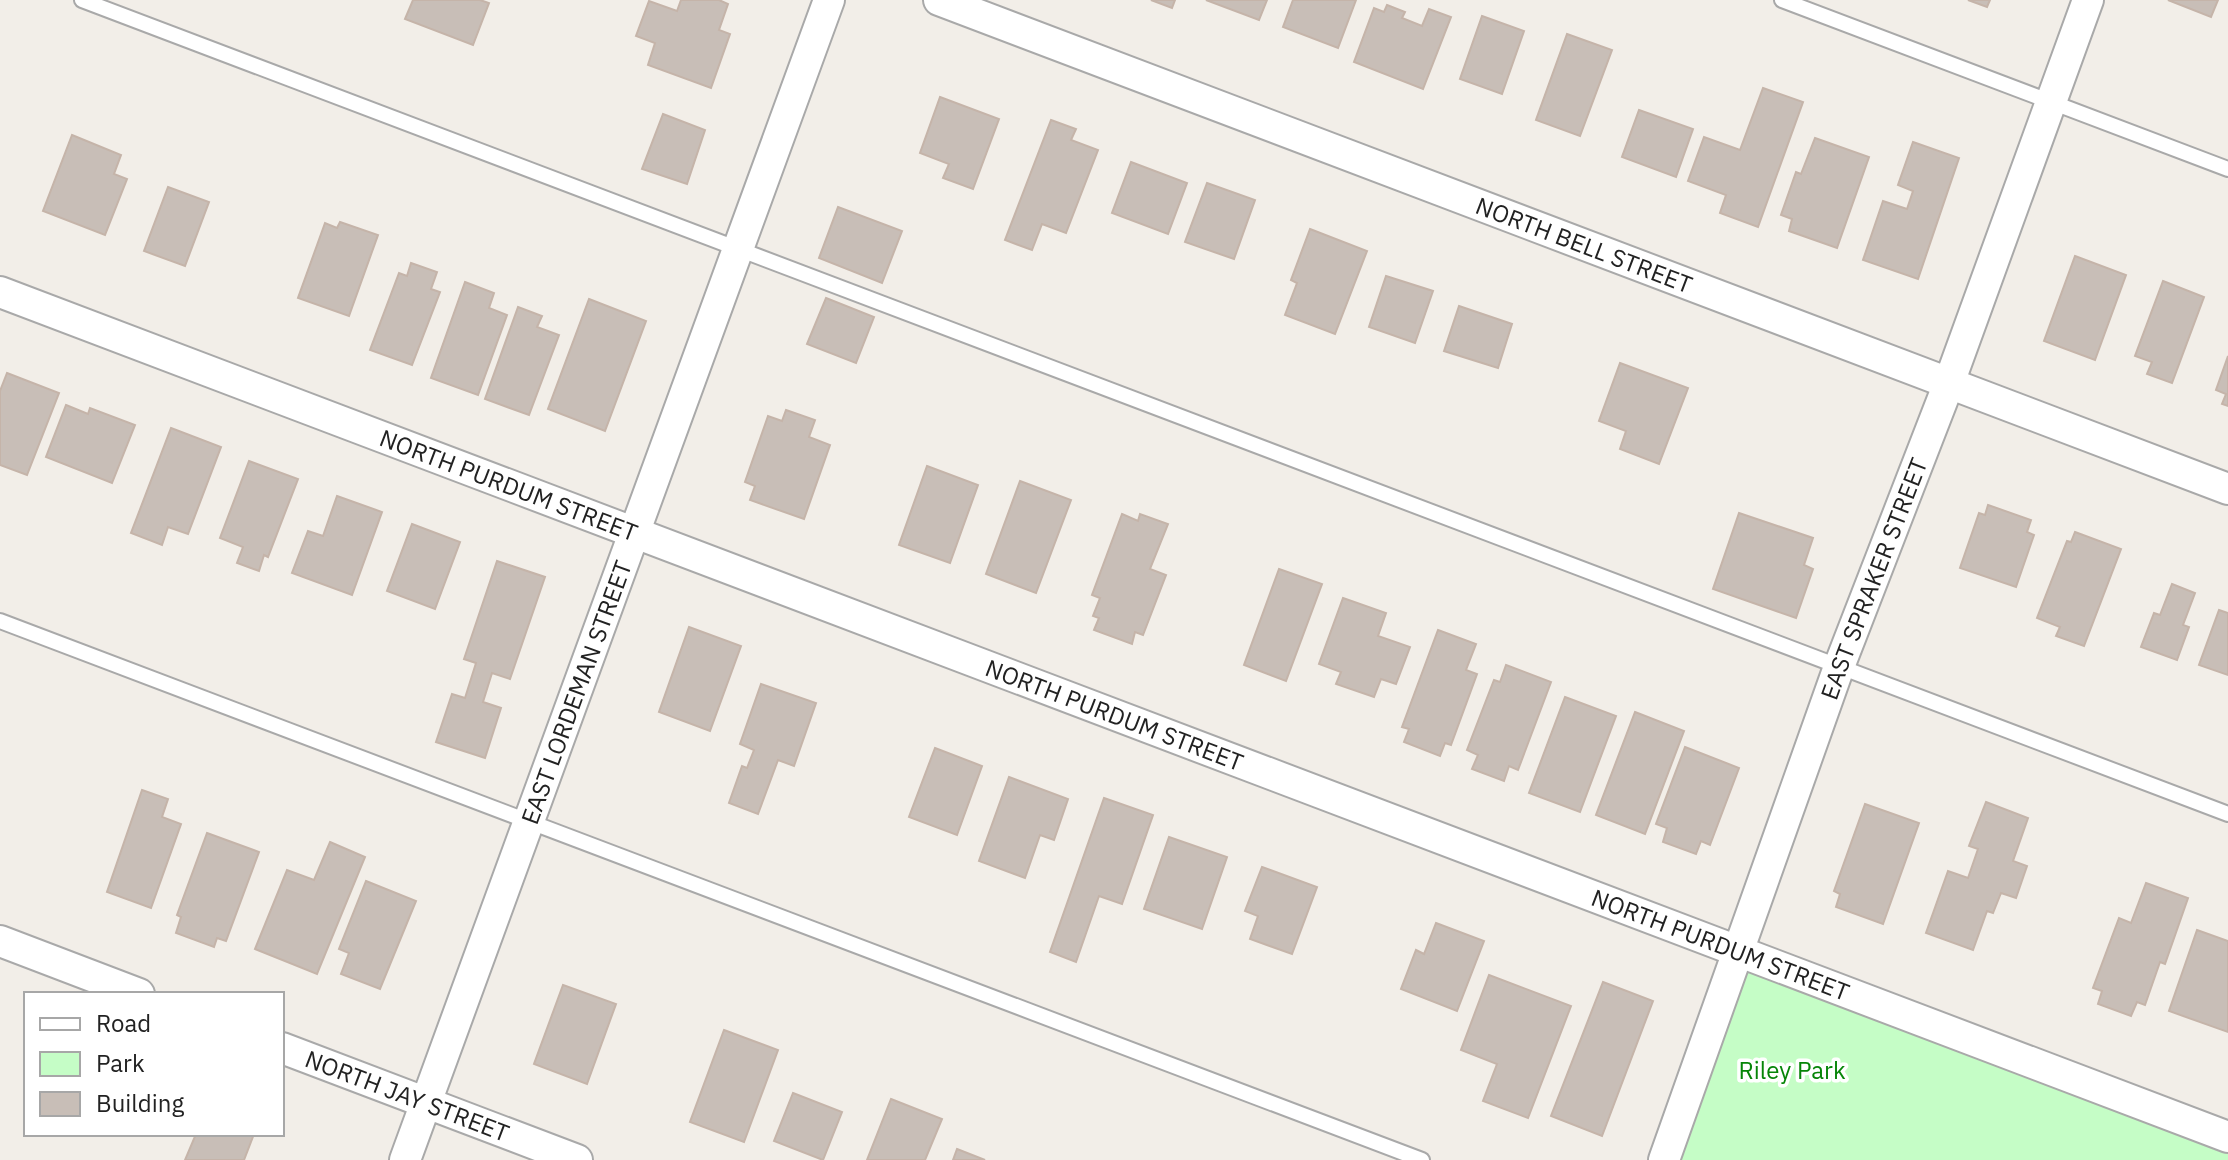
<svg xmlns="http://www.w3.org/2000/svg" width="2228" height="1160" viewBox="0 0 2228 1160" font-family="'IBM Plex Sans',sans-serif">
<rect width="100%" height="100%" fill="#f2eee8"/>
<polygon fill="#c5fdc6" points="1739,952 2228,1137 2228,1160 1663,1160"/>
<g fill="#c8beb7" stroke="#c5b4a9" stroke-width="2">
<polygon points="413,0 480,0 489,3 473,45 405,19"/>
<polygon points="681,0 719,0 728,4 719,30 730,34 711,88 648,65 655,43 636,36 649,1 677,11"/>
<polygon points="1151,0 1175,0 1172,8"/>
<polygon points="1206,0 1267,0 1259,20"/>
<polygon points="1293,0 1356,0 1338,48 1283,27"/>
<polygon points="1968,0 1990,0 1987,7"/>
<polygon points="2168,0 2218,0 2211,17"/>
<polygon points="1387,5 1405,12 1402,18 1422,26 1429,9 1451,17 1423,89 1354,62 1374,8 1384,12"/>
<polygon points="1482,16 1524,31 1502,94 1460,79"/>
<polygon points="1567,34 1612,50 1580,136 1536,120"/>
<polygon points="1763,88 1803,102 1758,227 1720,213 1726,195 1688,181 1704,137 1740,150"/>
<polygon points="940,97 999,119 973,189 943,178 949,164 920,153"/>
<polygon points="1639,110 1693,129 1676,177 1622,157"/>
<polygon points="663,114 705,130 687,184 642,169"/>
<polygon points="1051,120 1076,129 1071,140 1098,150 1066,233 1042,224 1032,250 1005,240"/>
<polygon points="72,135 121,155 114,174 127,179 105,235 43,211"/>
<polygon points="1815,138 1869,157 1837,248 1789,231 1792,219 1781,215 1796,172 1801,174"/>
<polygon points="1913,142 1959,158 1918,279 1863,260 1883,201 1907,209 1913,191 1898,185"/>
<polygon points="1131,162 1187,183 1168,234 1112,213"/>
<polygon points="1207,183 1255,200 1234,259 1185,242"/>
<polygon points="168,187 209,202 185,266 144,251"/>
<polygon points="838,207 902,231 882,283 819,258"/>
<polygon points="340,222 378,235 349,316 298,298 325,223 337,228"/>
<polygon points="1310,229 1367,251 1335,334 1285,315 1297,283 1291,280"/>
<polygon points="2075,256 2126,275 2095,360 2044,341"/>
<polygon points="411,263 437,272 431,289 440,292 412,365 370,350 399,273 407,276"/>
<polygon points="1386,276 1433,291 1415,343 1369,327"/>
<polygon points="2163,281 2204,297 2172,383 2147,374 2152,362 2135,356"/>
<polygon points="465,282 494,293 489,308 507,315 478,395 431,378"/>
<polygon points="826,298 874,317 856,363 807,344"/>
<polygon points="589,299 646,321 605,431 548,409"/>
<polygon points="1459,306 1512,324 1498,368 1444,351"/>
<polygon points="518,307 542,316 537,327 559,335 529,415 485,399"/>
<polygon points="2228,356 2228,406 2222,404 2226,394 2216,390"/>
<polygon points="1620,363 1688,388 1659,464 1620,449 1626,431 1599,421"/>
<polygon points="7,373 59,393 27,475 0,465 0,391"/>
<polygon points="66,405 88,414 90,408 135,425 112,483 46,457"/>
<polygon points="786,410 815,420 809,437 830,445 804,519 750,500 755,486 745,482 768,416 782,421"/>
<polygon points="171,428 221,447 188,534 168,527 162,545 131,533"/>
<polygon points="249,461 298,479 268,557 264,555 259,571 237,563 243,547 220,538"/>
<polygon points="927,466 978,485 950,563 899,545"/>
<polygon points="1020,481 1071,500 1036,593 986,574"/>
<polygon points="337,496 382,512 352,595 292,573 308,531 323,536"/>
<polygon points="1988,505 2031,520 2027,532 2034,535 2016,587 1960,568 1979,513 1985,515"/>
<polygon points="1739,513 1813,538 1804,565 1813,569 1796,618 1713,589"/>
<polygon points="1122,514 1138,521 1140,514 1168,524 1150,569 1166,575 1143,635 1135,632 1132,644 1094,630 1099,618 1093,616 1100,598 1092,595"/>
<polygon points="412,524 460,542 435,609 387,591"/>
<polygon points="2075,532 2121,549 2084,646 2056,636 2060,627 2037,618 2067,541 2071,542"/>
<polygon points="497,561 545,577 510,679 492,673 483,702 501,708 485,758 436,742 452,694 465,698 476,663 464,659"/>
<polygon points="1279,569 1322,584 1286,681 1244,665"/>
<polygon points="2172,584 2195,593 2183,625 2189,627 2177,660 2141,647 2154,613 2160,615"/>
<polygon points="1343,598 1386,613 1378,636 1410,647 1396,684 1381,679 1374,697 1336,684 1341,672 1319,664"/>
<polygon points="2219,610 2228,613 2228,675 2199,665"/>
<polygon points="689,627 741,646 710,731 659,712"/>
<polygon points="1438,630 1476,644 1466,670 1477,674 1451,745 1445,743 1440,756 1404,742 1409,729 1402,727"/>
<polygon points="1506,665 1551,682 1518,770 1509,766 1504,781 1472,769 1478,755 1467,750 1494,680 1500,682"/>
<polygon points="761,684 816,703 794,766 778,760 758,814 729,803 742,766 747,768 754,750 740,744"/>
<polygon points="1565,697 1616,716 1580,812 1529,793"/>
<polygon points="1635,712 1684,731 1645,834 1596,815"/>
<polygon points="1685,747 1739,768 1710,845 1701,841 1696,854 1663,842 1667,828 1656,824"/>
<polygon points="935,748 982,766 957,835 909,817"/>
<polygon points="1009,777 1068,799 1054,840 1040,835 1025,878 979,861"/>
<polygon points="142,790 168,799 162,817 181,824 151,908 107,892"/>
<polygon points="1104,798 1153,815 1122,904 1099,896 1076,962 1050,952"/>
<polygon points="1986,802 2028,818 2013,861 2027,866 2016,898 2001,893 1993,913 1987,911 1973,950 1926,933 1948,871 1968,878 1978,849 1969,846"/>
<polygon points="1865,804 1919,823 1883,924 1836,907 1840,894 1834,891"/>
<polygon points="207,833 259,852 226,941 217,938 214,947 176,933 181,917 177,915"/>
<polygon points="1169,837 1227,857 1202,929 1144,909"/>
<polygon points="330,842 365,857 317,974 255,949 287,870 314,880"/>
<polygon points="1262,867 1317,887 1292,954 1250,939 1258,916 1245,911"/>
<polygon points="366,881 416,901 380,989 341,974 349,953 339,949"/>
<polygon points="2146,883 2188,898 2165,964 2160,962 2145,1005 2137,1002 2131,1016 2098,1004 2102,991 2093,988 2119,918 2131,923"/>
<polygon points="1436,923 1484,941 1457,1011 1401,989 1416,950 1424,954"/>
<polygon points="2197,930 2228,941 2228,1032 2169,1011"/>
<polygon points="1489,975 1571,1006 1528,1118 1483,1101 1497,1064 1461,1050"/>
<polygon points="1603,982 1653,1001 1602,1136 1551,1116"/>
<polygon points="563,985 616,1004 587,1084 534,1064"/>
<polygon points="724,1030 778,1050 744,1142 690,1122"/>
<polygon points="793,1093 842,1112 823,1160 774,1141"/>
<polygon points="891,1099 942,1119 925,1160 867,1160"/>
<polygon points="196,1134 254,1134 244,1160 185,1160"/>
<polygon points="957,1149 985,1160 953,1160"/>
</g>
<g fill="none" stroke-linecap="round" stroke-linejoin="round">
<g stroke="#a9a9a9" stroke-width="18">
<g id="lane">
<path d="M 82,0 C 796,273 1514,538 2228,814"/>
<polyline points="1782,0 2228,169"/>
<polyline points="0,621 1422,1160"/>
</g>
</g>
<g stroke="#a9a9a9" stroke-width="34">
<g id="street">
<path id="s1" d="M 939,0 L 2228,489"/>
<path id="s2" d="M 0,292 L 2228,1137"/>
<polyline points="0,941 139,994"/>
<path id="s3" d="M 282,1048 L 577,1160"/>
<path id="s4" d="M 405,1160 L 829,0"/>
<path id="s5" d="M 1664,1160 L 1840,664 L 1949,383 L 2088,0"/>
</g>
</g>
<use href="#lane" stroke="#fff" stroke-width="14"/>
<use href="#street" stroke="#fff" stroke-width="30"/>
</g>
<g text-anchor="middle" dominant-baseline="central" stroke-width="7" stroke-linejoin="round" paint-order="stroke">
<g font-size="24" fill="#222" stroke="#fff">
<text stroke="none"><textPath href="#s1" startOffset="690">NORTH BELL STREET</textPath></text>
<text stroke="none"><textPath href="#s2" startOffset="544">NORTH PURDUM STREET</textPath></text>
<text stroke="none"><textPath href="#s5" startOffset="618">EAST SPRAKER STREET</textPath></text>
<text stroke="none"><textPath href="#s4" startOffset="498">EAST LORDEMAN STREET</textPath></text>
<text stroke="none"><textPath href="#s2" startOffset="1192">NORTH PURDUM STREET</textPath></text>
<text stroke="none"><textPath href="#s2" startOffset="1840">NORTH PURDUM STREET</textPath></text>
<text stroke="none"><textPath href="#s3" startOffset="134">NORTH JAY STREET</textPath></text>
</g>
<g font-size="24" fill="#068508" stroke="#fff">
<text x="1792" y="1070">Riley Park</text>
</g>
</g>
<rect x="24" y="992" width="260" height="144" fill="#ffffff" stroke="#a7a7a7" stroke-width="2"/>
<rect x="40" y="1018" width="40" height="12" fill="#ffffff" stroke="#a7a7a7" stroke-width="2"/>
<text x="96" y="1032" font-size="24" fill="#222222">Road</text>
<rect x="40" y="1052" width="40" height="24" fill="#c5fdc6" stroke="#a7a7a7" stroke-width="2"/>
<text x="96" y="1072" font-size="24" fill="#222222">Park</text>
<rect x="40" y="1092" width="40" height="24" fill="#c8beb7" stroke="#a7a7a7" stroke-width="2"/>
<text x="96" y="1112" font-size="24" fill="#222222">Building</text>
</svg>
